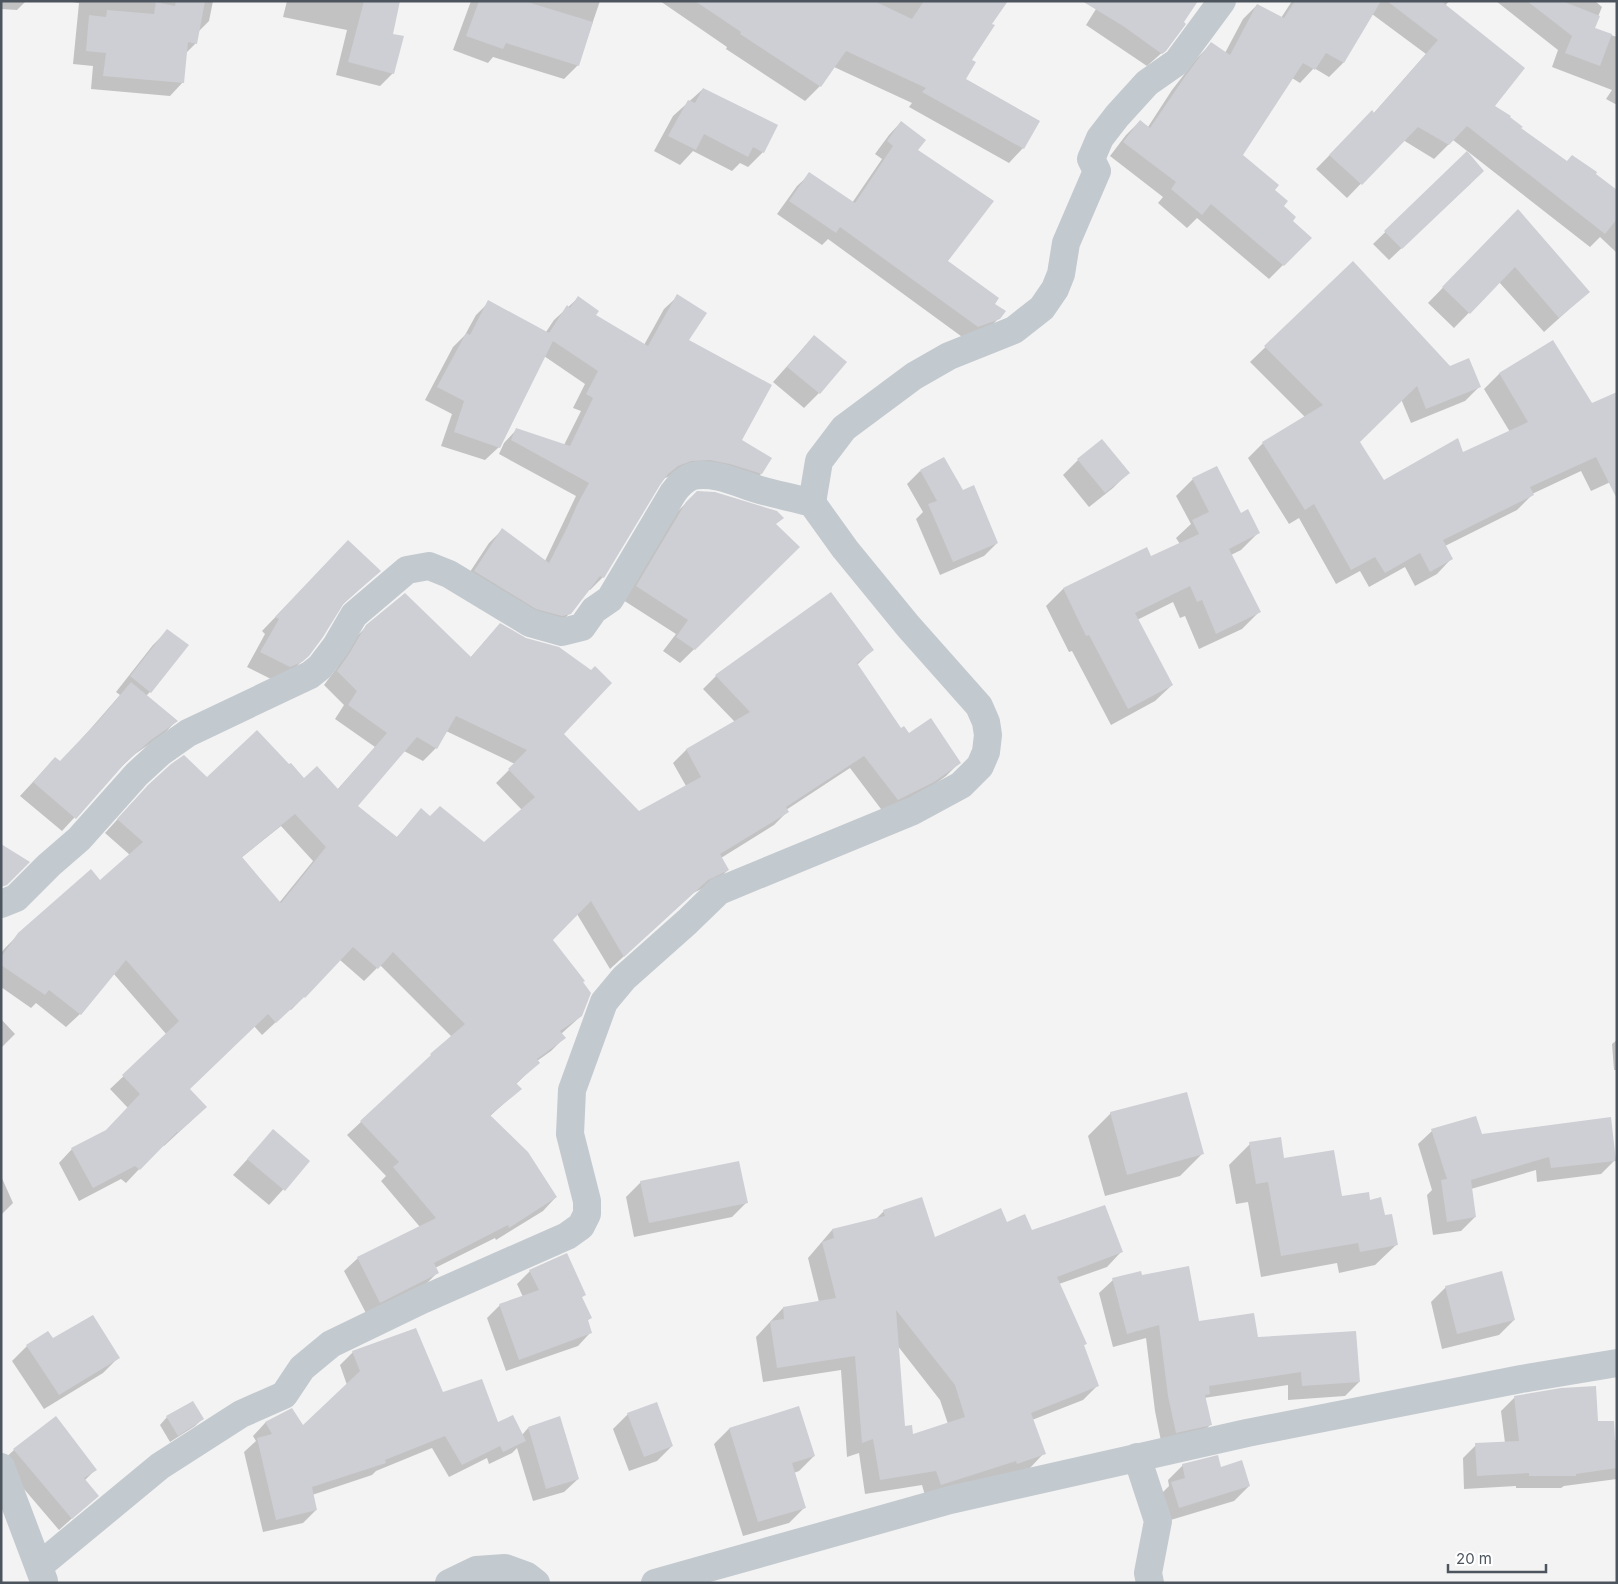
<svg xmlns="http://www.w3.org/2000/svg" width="1618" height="1584" viewBox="0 0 1618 1584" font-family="Inter,sans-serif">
<rect width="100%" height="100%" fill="#f4f3f3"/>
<g fill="#0003" fill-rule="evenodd">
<polygon points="1,1 26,1 17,10 1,9"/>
<polygon points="66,1 213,1 209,21 198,32 196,43 185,54 183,82 170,96 91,89 93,66 73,64 79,3"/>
<polygon points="287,1 399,1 391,35 393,73 380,86 336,75 347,30 283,17"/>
<polygon points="471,1 600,1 578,65 564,79 493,57 488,63 453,50"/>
<polygon points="660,1 1007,1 991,24 970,60 964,79 1039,121 1023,148 1009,163 909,107 912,103 834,67 820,86 805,101 726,49 727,47"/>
<polygon points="1101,1 1165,50 1147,66 1086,25"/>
<polygon points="1292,1 1449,1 1445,6 1493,106 1520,128 1567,162 1617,191 1617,253 1600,237 1590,247 1453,140 1434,159 1403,140 1347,198 1316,169 1358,126 1373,114 1426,54 1372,14 1343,63 1329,77 1314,68 1300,83 1292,78 1241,155 1274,190 1291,221 1310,238 1269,279 1197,218 1187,228 1158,203 1163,197 1110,156 1126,135 1140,121 1148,127 1172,90 1197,58 1211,44 1225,53 1243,19 1257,5 1281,18"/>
<polygon points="1496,1 1595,1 1602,7 1593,29 1617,37 1617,105 1606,99 1612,90 1552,67 1558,50"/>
<polygon points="703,89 763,152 748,167 740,163 732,171 693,151 680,165 654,151 673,116"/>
<polygon points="901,122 946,261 993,304 999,318 986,331 965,339 828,239 822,245 777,214 797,186 810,174 852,203 882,159 875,154 889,135"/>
<polygon points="1467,153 1471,183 1389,260 1373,244"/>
<polygon points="1503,226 1588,292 1544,332 1499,282 1454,328 1428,303"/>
<polygon points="1353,262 1449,367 1480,386 1465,401 1411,423 1401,399 1359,442 1384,482 1462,453 1510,432 1484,389 1499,374 1553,342 1617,479 1591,491 1581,471 1532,494 1532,495 1517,510 1445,546 1451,559 1437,574 1415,586 1405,567 1369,587 1360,571 1336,584 1299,518 1289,524 1248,458 1263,443 1305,417 1250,362"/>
<polygon points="678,296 687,341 740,440 761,474 748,487 677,473 663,479 603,577 590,590 588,590 570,613 557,626 462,584 489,543 502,530 545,561 576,496 499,454 504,443 517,429 564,445 581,411 573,408 585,384 544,356 499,447 485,460 441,446 452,414 425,400 453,347 465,335 476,315 489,302 546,332 554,320 578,298 594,315 644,345 664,309"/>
<polygon points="814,336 819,393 804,408 773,382"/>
<polygon points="1078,460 1128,473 1113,488 1089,507 1063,475"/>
<polygon points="920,471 962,492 997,543 984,556 940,575 916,519 923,512 907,484"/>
<polygon points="1193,479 1240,515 1258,533 1241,550 1231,555 1259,612 1242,629 1199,649 1185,616 1180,618 1173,602 1137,620 1172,685 1155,701 1111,725 1072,651 1069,652 1046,606 1063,589 1147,549 1151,558 1180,544 1176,538 1191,524 1176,496"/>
<polygon points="690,499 775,525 798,547 680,663 663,651 676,634 623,600 676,513"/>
<polygon points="334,556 379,571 340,607 308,655 293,670 275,681 247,667 265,634 262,631"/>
<path d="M 500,624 L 562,734 L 639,812 L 686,786 L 673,763 L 686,750 L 735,722 L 703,689 L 716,676 L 872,650 L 857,665 L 901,730 L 959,763 L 946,776 L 920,795 L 884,813 L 850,768 L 786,810 L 787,812 L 774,825 L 721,858 L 728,870 L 714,883 L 693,893 L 610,969 L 577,914 L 551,940 L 582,982 L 581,1016 L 561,1034 L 564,1038 L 551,1051 L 537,1061 L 538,1063 L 516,1084 L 520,1089 L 490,1116 L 556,1197 L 543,1211 L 496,1240 L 495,1238 L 435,1268 L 438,1272 L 424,1286 L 367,1315 L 344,1271 L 358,1258 L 420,1227 L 381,1181 L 386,1176 L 347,1135 L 452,1037 L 380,965 L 364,981 L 340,960 L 291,1010 L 290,1009 L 262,1035 L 254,1026 L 189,1089 L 192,1120 L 164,1146 L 163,1144 L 126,1183 L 121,1179 L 79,1201 L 59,1163 L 72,1149 L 105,1132 L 128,1108 L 110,1089 L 167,1035 L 113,973 L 80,1014 L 66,1027 L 36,1003 L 31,1008 L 1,987 L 1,953 L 5,948 L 19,934 L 100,881 L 130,855 L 105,833 L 135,800 L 207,778 L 304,780 L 337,790 L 375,747 L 335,719 L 344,705 L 324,685 L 336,669 L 353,640 L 367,626 L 470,658 ZM 446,731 L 515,764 L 496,783 L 522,810 L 484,844 L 430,817 L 421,810 L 396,838 L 356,806 L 404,751 L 423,761 L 436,748 ZM 281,826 L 313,861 L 279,903 L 241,858 Z"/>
<polygon points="168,630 150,692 146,696 176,721 163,735 135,754 120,768 62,831 20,796 55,758 60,763 86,734 120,695 116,692 153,645"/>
<polygon points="1,1019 15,1034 1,1048"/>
<polygon points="1617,1040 1617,1070 1614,1070 1612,1044"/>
<polygon points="1111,1113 1202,1154 1180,1176 1105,1196 1088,1136"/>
<polygon points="273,1131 309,1161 269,1205 233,1175"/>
<polygon points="1432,1131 1481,1135 1615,1160 1601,1174 1537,1182 1536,1170 1471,1189 1475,1217 1461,1231 1433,1235 1427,1195 1432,1190 1418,1144"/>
<polygon points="1250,1144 1283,1160 1341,1198 1370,1201 1384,1217 1396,1245 1375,1265 1339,1273 1337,1263 1261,1277 1248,1202 1236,1204 1229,1165"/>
<polygon points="1,1176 13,1203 1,1215"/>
<polygon points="641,1182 747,1202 732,1217 634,1237 626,1197"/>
<path d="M 884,1211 L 935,1239 L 1006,1223 L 1032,1232 L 1121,1252 L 1107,1267 L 1059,1284 L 1085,1344 L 1083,1347 L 1098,1385 L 1083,1400 L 1032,1420 L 1044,1453 L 1030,1468 L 926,1499 L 922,1485 L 865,1494 L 859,1453 L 847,1457 L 841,1370 L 763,1382 L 756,1337 L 783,1308 L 819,1302 L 808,1258 L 832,1230 L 876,1219 ZM 897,1345 L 940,1400 L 948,1424 L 912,1436 L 903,1427 Z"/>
<polygon points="530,1271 584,1295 581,1298 591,1317 587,1321 590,1333 578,1346 506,1371 487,1318 500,1305 523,1297 517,1284"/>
<polygon points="1141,1277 1198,1322 1257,1339 1359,1382 1345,1396 1288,1400 1288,1385 1204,1398 1210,1425 1196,1439 1162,1446 1155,1411 1146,1338 1113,1347 1099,1293 1113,1280"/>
<polygon points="1446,1287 1514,1320 1499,1335 1442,1349 1431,1302"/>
<polygon points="27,1346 118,1358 103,1373 44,1409 12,1361"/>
<polygon points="353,1352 442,1393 497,1424 522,1435 528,1428 578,1479 564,1492 533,1501 517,1448 512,1453 489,1464 487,1458 449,1477 432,1448 376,1471 372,1475 312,1495 316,1510 303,1523 263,1532 244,1452 256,1441 253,1436 265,1423 292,1410 302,1427 347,1385 340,1365"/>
<polygon points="1561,1389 1597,1423 1614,1441 1617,1441 1617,1479 1564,1486 1561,1488 1516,1488 1516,1486 1464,1489 1463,1458 1476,1445 1505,1443 1501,1411 1514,1398"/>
<polygon points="798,1408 814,1456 799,1471 794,1473 804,1508 789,1523 743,1536 714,1444 729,1429"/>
<polygon points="628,1414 672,1446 657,1461 629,1471 613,1429"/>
<polygon points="167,1417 202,1419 195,1426 170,1442 160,1425"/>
<polygon points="55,1418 95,1470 84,1481 97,1496 59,1530 1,1462 14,1450"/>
<polygon points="1183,1465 1220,1468 1249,1486 1234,1501 1164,1522 1157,1498 1169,1486 1168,1480"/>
</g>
<g fill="#cdcfd4" fill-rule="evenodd">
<polygon points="176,1 205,1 197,44 188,42 184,83 103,76 106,53 86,51 89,15 106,17 107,10 154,14 156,2 175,6"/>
<polygon points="364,1 400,1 393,34 404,36 394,74 348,62"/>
<polygon points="479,1 524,1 593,22 579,66 506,43 503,49 466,36"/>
<polygon points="695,1 874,1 912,19 924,1 1008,1 992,24 995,25 972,60 976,62 966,79 1040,121 1024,149 922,92 926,88 846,51 821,87 740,34 741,32"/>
<polygon points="1082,1 1198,1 1184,22 1186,24 1166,51 1162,54 1123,26"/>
<polygon points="1295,1 1381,1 1344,63 1326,53 1315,70 1303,63 1243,155 1279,185 1275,190 1288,201 1284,206 1296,217 1293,221 1312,238 1284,266 1211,204 1202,215 1171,189 1176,182 1123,142 1140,120 1150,128 1186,75 1211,42 1230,55 1257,4 1284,18"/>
<polygon points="1387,1 1441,1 1525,68 1495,106 1511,116 1510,117 1523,127 1521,128 1567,161 1572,155 1597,172 1596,174 1617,190 1617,219 1605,234 1467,126 1449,145 1418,127 1362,185 1329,155 1372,110 1374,113 1438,40"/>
<polygon points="1527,1 1562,1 1600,16 1595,28 1612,34 1600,66 1565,53 1572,36"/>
<polygon points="703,88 778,125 764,153 753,147 748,157 704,134 696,150 668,136 688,100 695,103"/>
<polygon points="901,121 926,140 918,150 994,201 948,261 999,298 995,304 1006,311 1000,319 978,327 840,227 836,233 789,201 809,172 855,203 893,146 887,141"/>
<polygon points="1467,151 1484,171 1402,249 1384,231"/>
<polygon points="1518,209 1590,292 1559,318 1515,267 1470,314 1442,287"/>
<polygon points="1353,261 1450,366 1469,358 1481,387 1426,409 1417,386 1360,442 1384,480 1458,438 1463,452 1528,422 1499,373 1553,340 1592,403 1617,392 1617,499 1596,457 1530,487 1534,495 1443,540 1453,559 1430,572 1420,553 1385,573 1375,557 1351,570 1314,504 1305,510 1262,442 1323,405 1264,346"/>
<polygon points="677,294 707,313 689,340 772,385 742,440 772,458 762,474 730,464 710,460 691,461 678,466 668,474 660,485 604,578 600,576 571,614 562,616 536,609 474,571 502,528 549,563 567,528 577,505 589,483 511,440 516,428 570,446 593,398 586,394 598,371 553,341 500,448 454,432 464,401 437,387 466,333 470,335 488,300 549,333 567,305 570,308 578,296 599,311 596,315 648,346"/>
<polygon points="814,335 847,362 820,394 787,367"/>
<polygon points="1102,439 1130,473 1105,493 1077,459"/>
<polygon points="944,457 963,490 974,485 998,543 953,562 928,504 937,501 920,470"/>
<polygon points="1217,466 1241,513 1248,509 1260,533 1229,549 1261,612 1216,634 1202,600 1197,602 1190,586 1135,613 1173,685 1128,709 1089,635 1086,636 1063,588 1147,547 1151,556 1199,534 1192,520 1209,512 1192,478"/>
<polygon points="697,491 715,492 777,511 784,518 776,524 800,547 695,650 676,637 688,620 636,586 686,502"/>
<polygon points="348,540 381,571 344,603 323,637 309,656 302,662 290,667 260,652 279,619 275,617"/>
<path d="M 831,592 L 874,650 L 857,663 L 901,728 L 904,726 L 909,733 L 931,718 L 961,763 L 934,782 L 898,800 L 864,756 L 786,807 L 789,812 L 720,854 L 729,870 L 708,880 L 624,957 L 591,901 L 553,940 L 585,981 L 583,982 L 591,993 L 582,1016 L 560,1031 L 566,1038 L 537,1059 L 540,1063 L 516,1083 L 522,1089 L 490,1115 L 528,1152 L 557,1197 L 509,1228 L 508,1225 L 434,1263 L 439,1273 L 380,1303 L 357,1257 L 436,1218 L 393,1167 L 399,1162 L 360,1121 L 431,1055 L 430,1054 L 465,1024 L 393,952 L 378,969 L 353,947 L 305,998 L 304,997 L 276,1023 L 268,1014 L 190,1089 L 207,1107 L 178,1133 L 177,1132 L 140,1170 L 135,1166 L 93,1188 L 71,1148 L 106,1130 L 140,1094 L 122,1075 L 179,1021 L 126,960 L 81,1015 L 49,990 L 45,995 L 1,965 L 1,957 L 18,933 L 91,869 L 100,880 L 143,842 L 117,819 L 148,785 L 171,764 L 184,755 L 207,777 L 257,730 L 289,764 L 291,763 L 304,778 L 317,766 L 338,789 L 387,733 L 348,705 L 357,691 L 337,671 L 349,654 L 366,625 L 405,593 L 471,657 L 500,623 L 526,638 L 559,647 L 591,670 L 595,666 L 612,683 L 564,734 L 639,811 L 701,777 L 686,749 L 750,712 L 715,675 ZM 456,716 L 527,750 L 508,769 L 535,797 L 484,842 L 440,806 L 430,816 L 421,808 L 397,837 L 358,806 L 417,737 L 437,749 ZM 295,814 L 326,847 L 281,903 L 242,857 Z"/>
<polygon points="167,629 189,645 151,693 130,676"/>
<polygon points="131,682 178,721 151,740 126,762 76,819 33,782 55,757 60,761 100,719"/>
<polygon points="1,844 30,862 7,885 1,887"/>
<polygon points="1187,1092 1204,1154 1127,1175 1110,1112"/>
<polygon points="1476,1116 1482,1134 1611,1117 1616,1161 1551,1168 1549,1157 1471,1180 1476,1217 1447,1222 1441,1180 1447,1179 1431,1129"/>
<polygon points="273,1129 310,1161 285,1191 247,1159"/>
<polygon points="1281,1137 1284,1158 1334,1150 1342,1196 1369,1192 1370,1200 1381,1197 1385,1215 1392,1214 1398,1245 1360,1252 1358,1243 1281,1256 1268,1182 1256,1184 1249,1142"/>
<polygon points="739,1161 748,1203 649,1223 640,1181"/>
<path d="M 922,1197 L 935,1237 L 1001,1208 L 1007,1222 L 1025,1214 L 1032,1230 L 1105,1205 L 1123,1252 L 1057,1277 L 1087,1344 L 1084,1345 L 1099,1386 L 1031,1413 L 1046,1454 L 1017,1464 L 1016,1461 L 941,1485 L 936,1471 L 880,1480 L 873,1439 L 862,1443 L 855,1356 L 777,1368 L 770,1321 L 784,1319 L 783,1307 L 836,1298 L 822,1242 L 834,1238 L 832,1229 L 885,1216 L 883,1210 ZM 896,1310 L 955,1385 L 965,1417 L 913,1434 L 912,1425 L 905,1426 Z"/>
<polygon points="567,1253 586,1295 582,1297 592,1318 588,1320 592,1333 519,1360 499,1304 539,1290 529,1270"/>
<polygon points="1189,1266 1199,1321 1254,1313 1258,1337 1356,1331 1360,1382 1302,1386 1301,1372 1209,1386 1210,1394 1205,1395 1212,1425 1176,1433 1168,1396 1159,1325 1127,1334 1112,1278 1141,1271 1142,1275"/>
<polygon points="1502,1271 1515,1320 1457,1334 1445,1286"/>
<polygon points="93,1315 120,1358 59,1395 26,1345 48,1331 53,1338"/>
<polygon points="416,1328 443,1392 482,1379 498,1422 513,1415 526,1441 503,1452 500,1446 462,1465 445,1436 385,1460 386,1463 312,1487 317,1510 276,1520 257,1438 272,1434 265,1422 292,1408 303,1425 360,1371 352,1351"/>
<polygon points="1596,1386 1598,1421 1614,1421 1615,1440 1617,1440 1617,1468 1576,1474 1576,1476 1529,1476 1529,1473 1477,1476 1475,1443 1519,1441 1514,1396 1561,1388"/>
<polygon points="193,1401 204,1419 178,1436 166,1416"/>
<polygon points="657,1402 673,1446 644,1457 627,1413"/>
<polygon points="799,1406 815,1456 792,1463 806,1508 758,1522 729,1428"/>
<polygon points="56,1416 97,1470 84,1478 99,1496 72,1519 13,1449"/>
<polygon points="560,1416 579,1479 546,1489 528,1427"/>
<polygon points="1218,1455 1221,1467 1242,1460 1250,1486 1179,1508 1171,1482 1185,1478 1182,1464"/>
</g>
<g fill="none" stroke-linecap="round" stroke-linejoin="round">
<g stroke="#c2c9cf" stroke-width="28">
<polyline points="812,503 819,461 844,428 914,376 949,356 1014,330 1042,308 1055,289 1061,274 1066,243 1097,171 1091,159 1100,138 1117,116 1147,83 1177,62 1222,1"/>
<path d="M 1,904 L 16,898 L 49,865 L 79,839 L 137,774 L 161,752 L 188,733 L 310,675 L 320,667 L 336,646 L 354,615 L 407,570 L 429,566 L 449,574 L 530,623 L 562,632 L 582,627 L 594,610 L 610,599 L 673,493 C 678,486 684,479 693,476 C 714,471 739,484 760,490 C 777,495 795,498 812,503 L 845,549 L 908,626 L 979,706 L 986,722 L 988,735 L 986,752 L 980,766 L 961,785 L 913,811 L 719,891 L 687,922 L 624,978 L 604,1002 L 572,1090 L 570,1134 L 587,1201 L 587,1214 L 581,1226 L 567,1236 L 422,1300 L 331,1344 L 302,1368 L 284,1395 L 241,1414 L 160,1466 L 39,1566"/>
<polyline points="1137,1457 1158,1521 1148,1573 1150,1583"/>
<polyline points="1,1467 44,1581"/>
<polyline points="449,1583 476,1570 505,1568 527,1576 536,1583"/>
<polyline points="655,1583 950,1500 1247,1433 1521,1379 1617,1363"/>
</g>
</g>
<rect width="1618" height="1584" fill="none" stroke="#4c555e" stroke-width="5"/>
<path d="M1448 1564v8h98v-8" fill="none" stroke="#4c555e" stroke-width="2.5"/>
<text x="1456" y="1564" font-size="15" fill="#4c555e" stroke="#ffffff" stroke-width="4" paint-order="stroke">20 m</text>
</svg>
